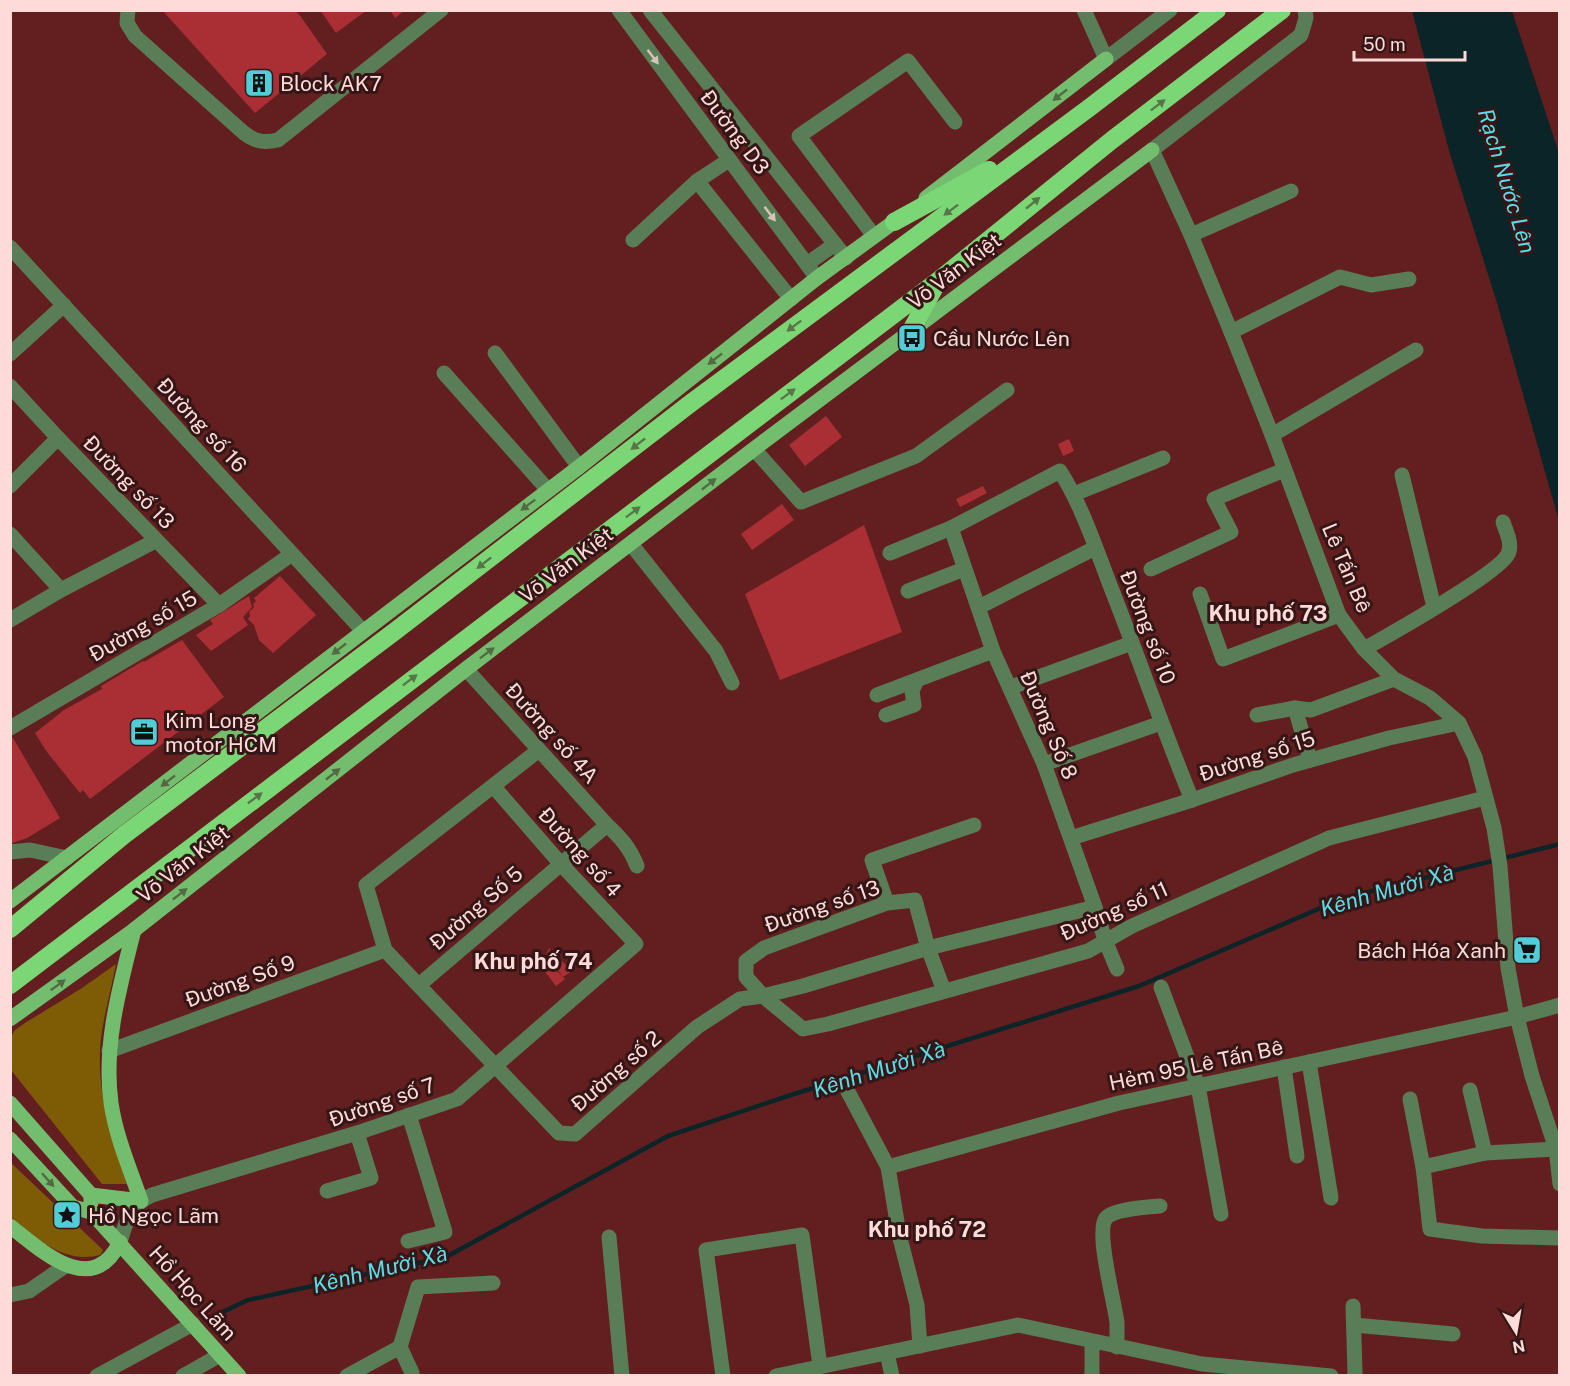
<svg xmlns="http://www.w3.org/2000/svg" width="1570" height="1386" viewBox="0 0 1570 1386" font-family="'Public Sans',sans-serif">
<rect width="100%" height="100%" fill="#631f20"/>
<g fill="#7e5c06">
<path d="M 116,964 C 111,991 101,1024 100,1051 C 98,1098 112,1141 127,1184 L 102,1184 L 11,1070 L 10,1038 L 15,1030 L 25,1023 L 82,988 Z"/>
<path d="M 10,1162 L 103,1250 L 100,1255 C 63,1264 38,1239 11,1217 Z"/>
</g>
<polygon fill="#0a2427" points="1412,11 1512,11 1559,153 1559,521 1497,303 1450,154"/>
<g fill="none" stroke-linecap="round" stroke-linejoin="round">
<polyline stroke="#0a2427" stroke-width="4.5" points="210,1318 248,1300 446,1257 668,1136 791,1095 1139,986 1344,898 1560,844"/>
</g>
<g fill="#aa2f34">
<polygon points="162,10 296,10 327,54 255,113"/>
<polygon points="320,10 367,10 336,33"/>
<polygon points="390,10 405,10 395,18"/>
<polygon points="826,416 842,437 805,466 789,445"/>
<polygon points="1069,439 1074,451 1063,456 1058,444"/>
<polygon points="983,486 987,493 960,507 956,499"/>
<polygon points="782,504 794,520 752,550 741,534"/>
<polygon points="864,525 902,632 780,680 745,594"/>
<polygon points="280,576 316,615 273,653 259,640 254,625 248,619 250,616 249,612 254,607 253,604 256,601 254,598"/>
<polygon points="249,596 252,607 243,617 248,625 211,651 196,635 213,624 210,620"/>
<polygon points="182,640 224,697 90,799 83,790 80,793 47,752 35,733 64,710 102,689 101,686 143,661 144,662"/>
<polygon points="13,738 60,818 27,838 10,844 10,739"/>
<polygon points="549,948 572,971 563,977 546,955"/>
<polygon points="543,957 565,979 556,986 539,964"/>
</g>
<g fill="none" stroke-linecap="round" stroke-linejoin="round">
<g stroke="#597d56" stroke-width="15">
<path d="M 128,10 L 127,23 L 135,36 L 244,133 C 256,142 264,143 278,140 L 441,10"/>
<polyline points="619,10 817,278"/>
<polyline points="650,10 846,258"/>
<polyline points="1084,10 1106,59 1170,10"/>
<polyline points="1305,10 1306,18 1301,35 1152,150 1191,235 1231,332 1272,435 1339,615 1364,649 1394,679 1430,698 1459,723 1475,757 1494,828 1500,866 1508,968 1517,1017 1532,1076 1556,1149 1560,1184"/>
<polyline points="697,181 791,299"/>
<polyline points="1191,235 1291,191"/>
<polyline points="874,236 799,136 908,61 955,122"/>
<polyline points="633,240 697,181 729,160"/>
<polyline points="10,247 363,631"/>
<polyline points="807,264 835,244"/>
<polyline points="1231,332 1340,277 1371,285 1409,279"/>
<polyline points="495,353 579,467"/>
<polyline points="10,354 64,305"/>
<polyline points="444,373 548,490"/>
<polyline points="10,386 58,438 219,605"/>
<polyline points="1272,435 1416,350"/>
<polyline points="754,449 801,502 916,456 1007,390"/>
<polyline points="1402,475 1434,607"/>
<polyline points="10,486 58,438"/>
<polyline points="1074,494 1163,458"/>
<polyline points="951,528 993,651 1044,764 1095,907 1105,940 1117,969"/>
<polyline points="10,534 61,590"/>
<polyline points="631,544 716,651 732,683"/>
<path d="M 890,553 L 951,528 L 1060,471 C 1082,506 1095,546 1110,585 C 1138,656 1163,729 1192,800"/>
<polyline points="1151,569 1231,532 1214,499 1284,470"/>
<polyline points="908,591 964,569"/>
<polyline points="1200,594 1223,659 1339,615"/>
<polyline points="979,607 1095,548"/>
<polyline points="10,620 61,590 155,541"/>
<path d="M 1364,649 C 1389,635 1499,573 1508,554 C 1513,544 1506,532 1503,522"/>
<path d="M 466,669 L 607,825 C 621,838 630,848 637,866"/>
<polyline points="1011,687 1132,643"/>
<polyline points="877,695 993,651"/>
<polyline points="1295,708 1310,760"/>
<polyline points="886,715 914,705 912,691 917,680"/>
<polyline points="1257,715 1295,708 1311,710 1394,679"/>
<polyline points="10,728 219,605 292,554"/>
<polyline points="539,750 366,885 385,950 559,1133 575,1134 697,1027 740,999 763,996 803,986 928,948 944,991"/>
<polyline points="1044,764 1161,723"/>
<polyline points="1071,838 1192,800 1293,765 1389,738 1459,723"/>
<polyline points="10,852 30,850 67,858"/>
<polyline points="887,903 872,860 974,825"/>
<polyline points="1095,907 928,948 915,900 887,903 764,948 746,961 746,977 763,996 803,1029 828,1024 1088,951 1132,926 1329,838 1485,798"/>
<polyline points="419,985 607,825"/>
<polyline points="1161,987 1198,1086 1221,1214"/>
<polyline points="109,1051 385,950"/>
<polyline points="1309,1062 1331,1198"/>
<polyline points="1284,1067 1297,1156"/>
<polyline points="845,1086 888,1167 899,1234 917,1305 920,1346"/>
<polyline points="1470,1090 1485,1153"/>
<polyline points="1410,1099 1423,1167 1430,1229 1482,1236 1560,1238"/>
<polyline points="888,1167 1119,1103 1517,1017 1560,1005"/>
<polyline points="1423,1167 1485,1153 1556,1149"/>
<polyline points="327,1191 371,1178 357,1133"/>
<polyline points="609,1237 622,1376"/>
<polyline points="408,1241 445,1232 409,1115"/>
<path d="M 120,1242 C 127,1219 129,1206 152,1195 L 357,1133 L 457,1099 L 636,944 L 560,863 L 494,787"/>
<polyline points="10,1295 29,1291 65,1266"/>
<polyline points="1353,1306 1355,1373 1354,1376"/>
<polyline points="1354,1325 1453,1334"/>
<polyline points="1092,1342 1092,1376"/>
<polyline points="400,1347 418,1287 493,1283"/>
<path d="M 1117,1347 C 1117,1339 1117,1331 1117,1323 C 1115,1303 1095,1232 1106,1218 C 1114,1209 1148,1207 1160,1206"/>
<polyline points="887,1353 892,1376"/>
<polyline points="97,1376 193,1324"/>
<polyline points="183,1376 220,1355"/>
<polyline points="347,1376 400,1347 412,1373"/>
<polyline points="723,1376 706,1250 802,1235 820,1366"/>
<polyline points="776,1376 1018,1325 1202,1364 1331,1376"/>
</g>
<g stroke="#72be6e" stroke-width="15">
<polyline points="926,198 1106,59"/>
<polyline points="10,901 579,467 817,278 902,216"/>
<polyline points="10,1019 134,930 466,669 754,449 1152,150"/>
<polyline points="10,1103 91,1195 91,1203"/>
<polyline points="10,1139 73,1207 91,1212 239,1376"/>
<path d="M 91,1195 L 141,1201 C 130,1169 116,1137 111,1103 C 103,1045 120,986 134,930"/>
<path d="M 10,1226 C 42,1251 92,1299 120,1242"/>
</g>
<g stroke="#7bd776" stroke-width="18">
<polyline points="894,222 989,170"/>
<polyline points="910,332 935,287"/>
<polyline points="10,929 124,835 394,632 691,403 1089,108 1217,10"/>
<polyline points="10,985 939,280 1112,140 1282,10"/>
</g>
</g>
<defs><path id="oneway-solid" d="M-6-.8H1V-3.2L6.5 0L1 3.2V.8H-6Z" transform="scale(1.5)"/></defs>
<g fill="#d5c3b8">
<use href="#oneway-solid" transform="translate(653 57) rotate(53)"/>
<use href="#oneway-solid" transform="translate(770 214) rotate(53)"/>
</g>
<g fill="#546a42">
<use href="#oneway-solid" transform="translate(1060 95) rotate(142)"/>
<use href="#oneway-solid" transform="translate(715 359) rotate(142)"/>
<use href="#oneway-solid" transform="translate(709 484) rotate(-38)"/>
<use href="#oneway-solid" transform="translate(528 505) rotate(143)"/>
<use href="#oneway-solid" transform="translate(339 649) rotate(142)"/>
<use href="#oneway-solid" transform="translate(487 653) rotate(-37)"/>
<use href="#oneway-solid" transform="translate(333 774) rotate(-38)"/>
<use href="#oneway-solid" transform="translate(168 781) rotate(142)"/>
<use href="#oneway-solid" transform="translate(180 894) rotate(-38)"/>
<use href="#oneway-solid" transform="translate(58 985) rotate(-36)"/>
<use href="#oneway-solid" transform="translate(48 1180) rotate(48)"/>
</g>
<g fill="#587646">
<use href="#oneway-solid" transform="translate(1158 105) rotate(-37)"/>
<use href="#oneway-solid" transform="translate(1033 203) rotate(-39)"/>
<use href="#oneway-solid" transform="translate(951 210) rotate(143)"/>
<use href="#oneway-solid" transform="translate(794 326) rotate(143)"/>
<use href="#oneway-solid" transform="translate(788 394) rotate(-37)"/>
<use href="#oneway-solid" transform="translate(638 444) rotate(142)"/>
<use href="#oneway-solid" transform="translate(633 512) rotate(-37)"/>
<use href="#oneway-solid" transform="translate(484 563) rotate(142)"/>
<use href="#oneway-solid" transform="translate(410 680) rotate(-37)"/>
<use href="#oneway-solid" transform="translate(255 798) rotate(-37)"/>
</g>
<defs>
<g id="building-square" transform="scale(1.5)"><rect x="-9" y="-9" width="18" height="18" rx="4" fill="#52ccd6" stroke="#351616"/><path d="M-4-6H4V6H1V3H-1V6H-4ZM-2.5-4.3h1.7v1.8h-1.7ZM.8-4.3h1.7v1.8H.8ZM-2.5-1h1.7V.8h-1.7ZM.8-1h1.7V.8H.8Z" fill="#111"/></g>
<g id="bus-square" transform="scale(1.5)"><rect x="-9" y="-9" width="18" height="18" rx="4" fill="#52ccd6" stroke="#351616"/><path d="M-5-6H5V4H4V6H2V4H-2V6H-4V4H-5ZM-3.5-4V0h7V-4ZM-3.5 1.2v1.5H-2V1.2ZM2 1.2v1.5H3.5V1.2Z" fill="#111"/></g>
<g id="office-square" transform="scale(1.5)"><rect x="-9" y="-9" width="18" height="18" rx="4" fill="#52ccd6" stroke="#351616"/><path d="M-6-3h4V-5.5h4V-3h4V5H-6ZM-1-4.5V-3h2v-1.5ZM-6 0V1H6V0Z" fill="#111"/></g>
<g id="supermarket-square" transform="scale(1.5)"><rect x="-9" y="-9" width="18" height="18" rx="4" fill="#52ccd6" stroke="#351616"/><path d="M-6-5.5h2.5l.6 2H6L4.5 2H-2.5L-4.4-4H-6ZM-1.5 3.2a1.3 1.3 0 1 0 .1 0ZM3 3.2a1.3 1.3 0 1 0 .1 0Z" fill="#111"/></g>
<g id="sight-square" transform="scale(1.5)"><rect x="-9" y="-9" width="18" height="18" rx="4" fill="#52ccd6" stroke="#351616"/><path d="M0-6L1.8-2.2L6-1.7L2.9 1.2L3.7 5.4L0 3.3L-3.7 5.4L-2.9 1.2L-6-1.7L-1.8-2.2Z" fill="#111"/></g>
</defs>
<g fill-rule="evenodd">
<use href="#building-square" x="259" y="83"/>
<use href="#bus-square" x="912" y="338"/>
<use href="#office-square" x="144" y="732"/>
<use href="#supermarket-square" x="1527" y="950"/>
<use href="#sight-square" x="67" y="1215"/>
</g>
<g text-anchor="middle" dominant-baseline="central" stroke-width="6" stroke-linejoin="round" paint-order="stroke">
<g font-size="21" fill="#fedad8" stroke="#351616" text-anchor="start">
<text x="280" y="83">Block AK7</text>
<text x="933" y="338">Cầu Nước Lên</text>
<text x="165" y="720">Kim Long<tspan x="165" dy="24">motor HCM</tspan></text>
<text x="1506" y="950" text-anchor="end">Bách Hóa Xanh</text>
<text x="88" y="1215">Hồ Ngọc Lãm</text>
</g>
<g font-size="21" fill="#fedad8" stroke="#351616">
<text transform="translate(735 132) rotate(53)">Đường D3</text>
<text transform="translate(954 271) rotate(-37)">Võ Văn Kiệt</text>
<text transform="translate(202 425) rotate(47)">Đường số 16</text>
<text transform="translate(129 482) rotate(46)">Đường số 13</text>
<text transform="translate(566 565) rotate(-37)">Võ Văn Kiệt</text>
<text transform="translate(1347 568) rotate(67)">Lê Tấn Bê</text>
<text transform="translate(143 626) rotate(-30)">Đường số 15</text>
<text transform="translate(1148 627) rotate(69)">Đường số 10</text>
<text transform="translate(1049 725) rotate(67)">Đường Số 8</text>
<text transform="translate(552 733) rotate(48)">Đường số 4A</text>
<text transform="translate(1257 756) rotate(-18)">Đường số 15</text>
<text transform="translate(580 852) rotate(48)">Đường số 4</text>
<text transform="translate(183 864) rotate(-38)">Võ Văn Kiệt</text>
<text transform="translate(822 906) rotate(-19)">Đường số 13</text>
<text transform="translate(476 908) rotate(-41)">Đường Số 5</text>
<text transform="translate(1114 911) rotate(-24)">Đường số 11</text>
<text transform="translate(240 981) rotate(-20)">Đường Số 9</text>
<text transform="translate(1196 1065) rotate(-12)">Hẻm 95 Lê Tấn Bê</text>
<text transform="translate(616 1071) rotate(-41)">Đường số 2</text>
<text transform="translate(382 1102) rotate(-19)">Đường số 7</text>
<text transform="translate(193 1293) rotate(48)">Hồ Học Lãm</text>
</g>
<g font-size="22" font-style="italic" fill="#5adce7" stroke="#351616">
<text transform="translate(1507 181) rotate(73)">Rạch Nước Lên</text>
<text transform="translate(1387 890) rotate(-16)">Kênh Mười Xà</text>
<text transform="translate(879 1069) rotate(-18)">Kênh Mười Xà</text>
<text transform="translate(380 1269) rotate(-14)">Kênh Mười Xà</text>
</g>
<g font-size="22" font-weight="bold" fill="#fedad8" stroke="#351616">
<text x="1268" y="613">Khu phố 73</text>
<text x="533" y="961">Khu phố 74</text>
<text x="927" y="1229">Khu phố 72</text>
</g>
</g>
<rect width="1570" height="1386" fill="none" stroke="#fedad8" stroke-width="24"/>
<g transform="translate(1516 1332) rotate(169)" stroke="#351616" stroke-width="4.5" paint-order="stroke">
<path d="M0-4.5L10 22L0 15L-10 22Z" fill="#fedad8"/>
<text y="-9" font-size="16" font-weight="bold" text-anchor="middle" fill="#fedad8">N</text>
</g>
<path d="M1354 51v9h111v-9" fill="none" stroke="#fedad8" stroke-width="3"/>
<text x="1363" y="51" font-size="18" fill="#fedad8" stroke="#351616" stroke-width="4.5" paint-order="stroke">50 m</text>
</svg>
